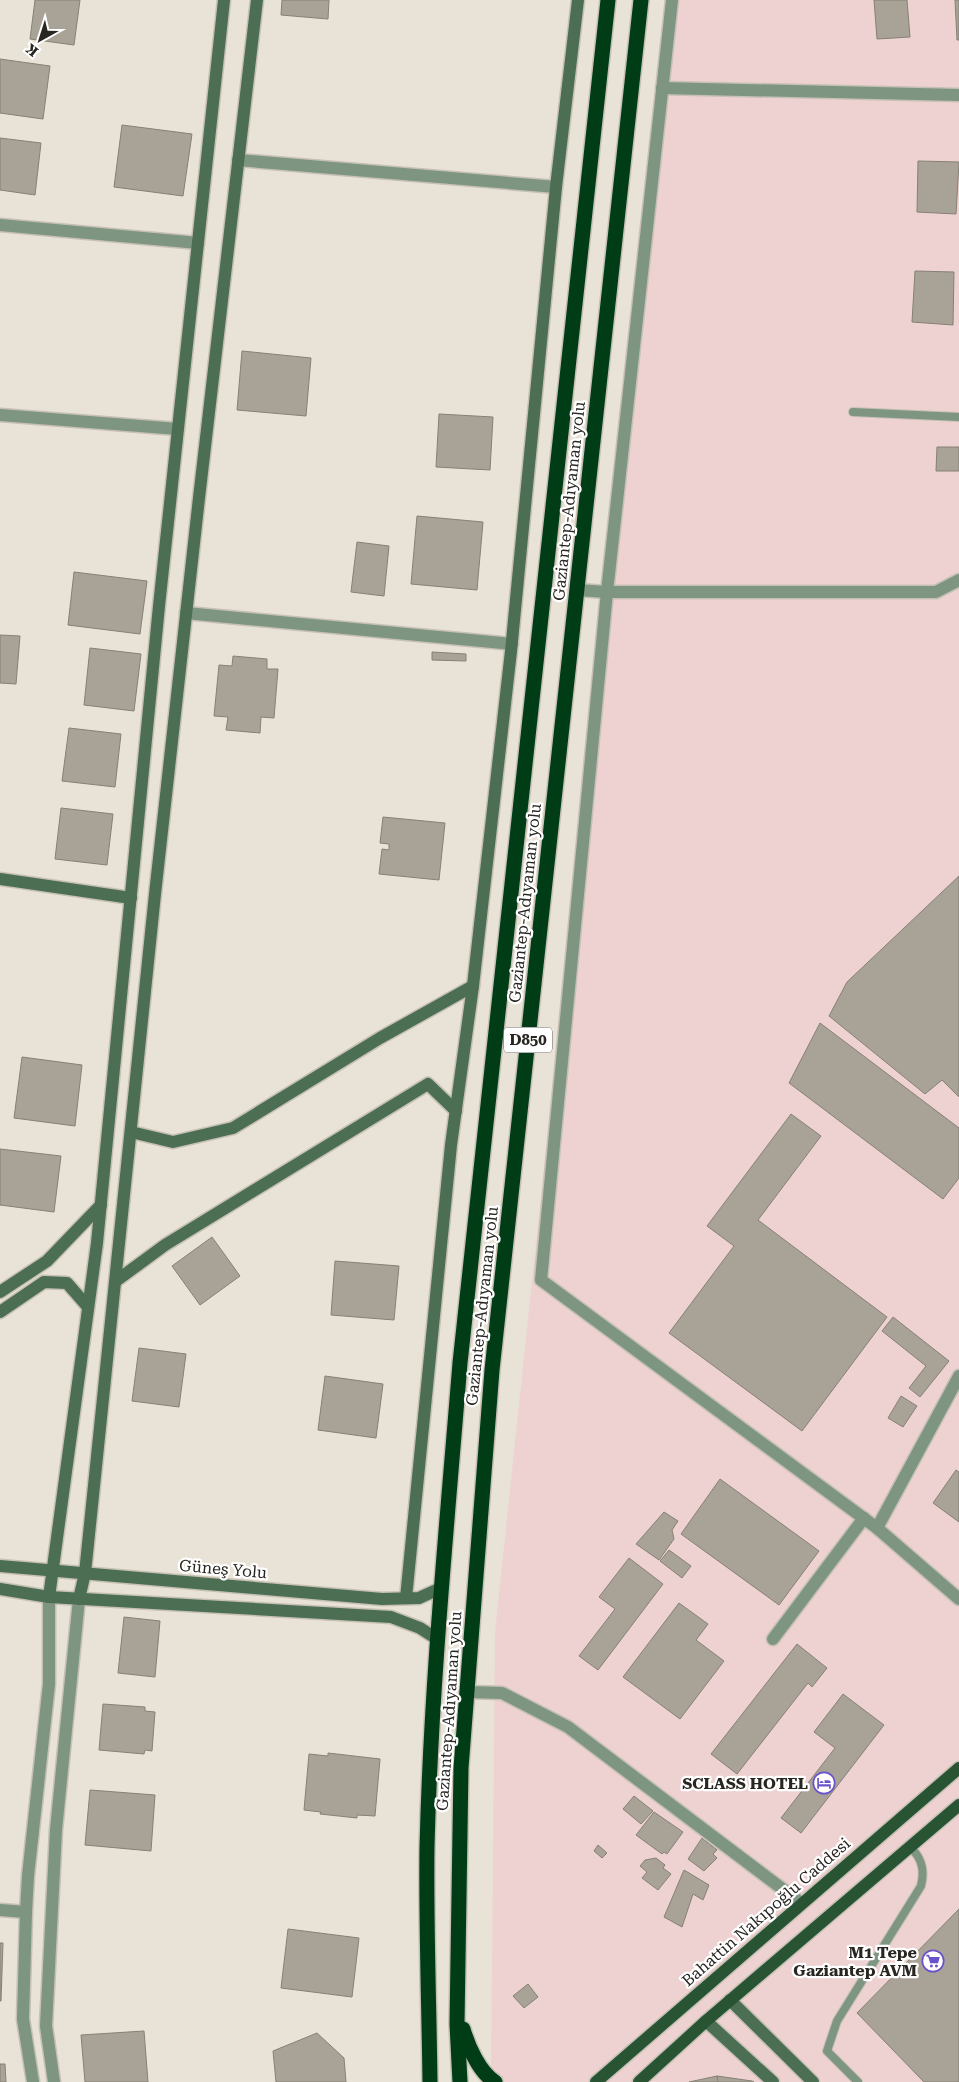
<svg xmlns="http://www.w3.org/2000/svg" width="959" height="2082" viewBox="0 0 959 2082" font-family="'Roboto Serif',serif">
<rect width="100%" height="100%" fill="#e9e2d6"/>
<polygon fill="#edd2d1" points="667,0 959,0 959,2082 491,2082 495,1632"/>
<g fill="#a9a397" stroke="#868075">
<polygon points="35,0 80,0 74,45 30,39"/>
<polygon points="282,0 329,0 328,19 281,15"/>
<polygon points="874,0 907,0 910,37 877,39"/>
<polygon points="955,0 959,0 959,40 957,40"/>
<polygon points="0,59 50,66 43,119 0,113"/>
<polygon points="122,125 192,134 183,196 114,187"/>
<polygon points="0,138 41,143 35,195 0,190"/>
<polygon points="918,161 959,162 956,214 917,212"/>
<polygon points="915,271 954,272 953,325 912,322"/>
<polygon points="242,351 311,358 306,416 237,410"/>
<polygon points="439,414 493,417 490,470 436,467"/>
<polygon points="937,447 959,447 959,471 936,471"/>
<polygon points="417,516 483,522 477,590 411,584"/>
<polygon points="357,542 389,546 384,596 351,592"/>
<polygon points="74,572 147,581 140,634 68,625"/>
<polygon points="0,635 20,636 16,684 0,683"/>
<polygon points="90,648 141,654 134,711 84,705"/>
<polygon points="432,652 466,654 466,661 432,660"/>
<polygon points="233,656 267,659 267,669 278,669 274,718 261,717 260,733 226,730 228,717 214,716 219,665 232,666"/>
<polygon points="69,728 121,734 115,787 62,781"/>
<polygon points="61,808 113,814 107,865 55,859"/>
<polygon points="383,817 445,823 439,880 379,874 382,849 389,850 389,844 380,843"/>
<polygon points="959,876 959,1097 942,1080 925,1094 829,1016 847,982"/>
<polygon points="820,1023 959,1128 959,1178 943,1199 789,1083"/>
<polygon points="22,1057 82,1065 75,1126 14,1118"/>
<polygon points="791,1114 821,1136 758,1220 887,1317 802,1431 669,1333 734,1246 707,1226"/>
<polygon points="0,1149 61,1156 54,1212 0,1205"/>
<polygon points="212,1237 240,1276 200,1305 172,1266"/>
<polygon points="335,1261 399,1266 394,1320 331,1315"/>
<polygon points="893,1317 949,1361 920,1397 909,1388 926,1366 882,1331"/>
<polygon points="139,1348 186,1354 179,1407 132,1401"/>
<polygon points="325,1376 383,1384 376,1438 318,1430"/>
<polygon points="901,1396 917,1406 903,1427 888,1418"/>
<polygon points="956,1470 959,1472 959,1522 933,1503"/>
<polygon points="720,1479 819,1551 779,1605 681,1534"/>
<polygon points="664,1512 678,1521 672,1530 674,1539 659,1560 636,1544"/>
<polygon points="669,1550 691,1566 682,1578 660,1561"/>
<polygon points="629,1558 663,1584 598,1670 579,1656 615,1609 599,1597"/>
<polygon points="679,1603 708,1624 696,1640 724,1661 680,1719 623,1677"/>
<polygon points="124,1617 160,1621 155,1677 118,1673"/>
<polygon points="797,1644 827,1668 812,1687 808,1683 737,1774 711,1754"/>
<polygon points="843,1694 884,1725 801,1833 781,1818 835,1748 814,1732"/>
<polygon points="103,1704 145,1707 145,1711 155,1712 152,1751 145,1750 144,1754 99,1750"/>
<polygon points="328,1753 380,1759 375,1816 357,1815 357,1818 320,1814 321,1812 304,1810 309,1754 328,1756"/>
<polygon points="90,1790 155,1795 151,1851 85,1845"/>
<polygon points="634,1796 653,1811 641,1824 623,1809"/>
<polygon points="654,1812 683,1832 667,1854 664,1852 662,1854 636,1835"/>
<polygon points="702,1838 717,1850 713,1854 717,1858 704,1871 688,1859"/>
<polygon points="598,1845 607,1853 602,1858 594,1851"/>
<polygon points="656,1858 665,1865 663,1868 671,1874 658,1890 642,1878 647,1872 640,1866 645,1860"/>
<polygon points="684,1870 709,1885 703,1900 693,1894 682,1927 664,1917"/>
<polygon points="959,1909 959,2082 924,2082 857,2013"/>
<polygon points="288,1929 359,1938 352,1997 281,1988"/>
<polygon points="0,1943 3,1943 1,2001 0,2001"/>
<polygon points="528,1984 538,1997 524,2008 513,1996"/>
<polygon points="144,2031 148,2082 85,2082 81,2035"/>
<polygon points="317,2033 344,2058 346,2082 276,2082 273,2051"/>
<polygon points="0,2064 5,2064 6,2082 0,2082"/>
<polygon points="717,2076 718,2082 689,2082"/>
<polygon points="717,2076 752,2081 754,2082 718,2082"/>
</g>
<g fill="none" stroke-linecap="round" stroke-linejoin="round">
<g stroke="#c6c0b5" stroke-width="10">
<g id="lane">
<polyline points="853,412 959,417"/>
<path d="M 858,2082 L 827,2051 L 837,2021 L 921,1886 C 925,1870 922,1858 910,1847"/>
</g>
</g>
<g stroke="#c6c0b5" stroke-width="15">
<g id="street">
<polyline points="672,0 607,592 541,1280 877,1528"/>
<polyline points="662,88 959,95"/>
<polyline points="238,160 556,187"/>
<polyline points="0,225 198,243"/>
<polyline points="0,415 178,429"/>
<polyline points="577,590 607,592 936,592 959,580"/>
<polyline points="186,613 512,644"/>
<polyline points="959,1376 877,1528 959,1599"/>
<polyline points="773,1639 864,1518"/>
<polyline points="467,1692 502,1693 568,1727 801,1903"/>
<polyline points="0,1910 26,1912"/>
<polyline points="33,2082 23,2019 26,1912 28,1876 49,1684 49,1597"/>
<polyline points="54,2082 46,2026 56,1830 79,1599"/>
</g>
</g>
<g stroke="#c6c0b5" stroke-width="15">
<g id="secondary">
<polyline points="0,879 131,898"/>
<polyline points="131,1132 173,1142 233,1128 380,1038 473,986"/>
<polyline points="116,1281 165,1245 428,1084 456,1111"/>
<polyline points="0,1292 47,1261 101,1205"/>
<polyline points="0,1312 44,1282 67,1283 88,1307"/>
<polyline points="0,1566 382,1599 419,1598 441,1588"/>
<polyline points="0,1589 49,1597 391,1617 420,1628 437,1639"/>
<polyline points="49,1597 97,1243 159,606 224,0"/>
<polyline points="406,1598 451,1145 473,986 511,651 556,187 578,0"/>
<polyline points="79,1599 85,1573 155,894 199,498 257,0"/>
<polyline points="730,2000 813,2082"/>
<polyline points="706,2021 773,2082"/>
</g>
</g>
<g stroke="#c6c0b5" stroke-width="15">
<g id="primary">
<polyline points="596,2082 959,1768"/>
<polyline points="639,2082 706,2021 959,1805"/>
</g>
</g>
<g stroke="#c6c0b5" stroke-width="18">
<g id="highway">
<path d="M 463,2029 C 468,2046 479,2072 495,2082"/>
<path d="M 430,2082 C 429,2004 426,1925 427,1847 C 431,1685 447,1524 460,1363 L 608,0"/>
<polyline points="460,2082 457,2024 461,1768 492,1370 641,0"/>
</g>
</g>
<use href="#lane" stroke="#7d9581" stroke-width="8"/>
<use href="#street" stroke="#7d9581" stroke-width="12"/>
<use href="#secondary" stroke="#4c6f53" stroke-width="12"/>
<use href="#primary" stroke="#285433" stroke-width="12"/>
<use href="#highway" stroke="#003d17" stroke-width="15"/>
</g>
<defs>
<g id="hotel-ring" transform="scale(1.125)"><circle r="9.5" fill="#fff" stroke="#6a52cb" stroke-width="1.5"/><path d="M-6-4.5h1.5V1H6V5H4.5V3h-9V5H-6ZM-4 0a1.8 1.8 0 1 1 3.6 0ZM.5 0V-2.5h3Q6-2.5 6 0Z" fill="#6a52cb"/></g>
<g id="supermarket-ring" transform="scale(1.125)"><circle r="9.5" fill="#fff" stroke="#6a52cb" stroke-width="1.5"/><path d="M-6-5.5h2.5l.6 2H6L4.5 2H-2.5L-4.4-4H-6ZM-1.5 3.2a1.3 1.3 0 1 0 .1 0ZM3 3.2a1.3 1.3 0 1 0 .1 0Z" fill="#6a52cb"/></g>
</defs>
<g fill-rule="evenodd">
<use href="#hotel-ring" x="824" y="1783"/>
<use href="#supermarket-ring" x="933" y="1961"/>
</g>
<g text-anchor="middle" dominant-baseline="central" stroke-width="4.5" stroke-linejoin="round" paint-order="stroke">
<rect fill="#fff" stroke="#686764" stroke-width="1" x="504" y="1027.5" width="48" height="25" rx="4"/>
<g font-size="15" font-weight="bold" fill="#282621">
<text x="528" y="1040">D850</text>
</g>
<g font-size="16" fill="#282621" stroke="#fff">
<text transform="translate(569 501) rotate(-84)">Gaziantep-Adıyaman yolu</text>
<text transform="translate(525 903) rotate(-84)">Gaziantep-Adıyaman yolu</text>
<text transform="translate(482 1306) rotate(-84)">Gaziantep-Adıyaman yolu</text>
<text transform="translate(223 1569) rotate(5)">Güneş Yolu</text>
<text transform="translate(449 1711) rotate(-86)">Gaziantep-Adıyaman yolu</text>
<text transform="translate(766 1912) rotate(-41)">Bahattin Nakıpoğlu Caddesi</text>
</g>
<g font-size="16" font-weight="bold" fill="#282621" stroke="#fff" text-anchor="end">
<text x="808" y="1783">SCLASS HOTEL</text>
<text x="917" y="1952">M1 Tepe<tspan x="917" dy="18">Gaziantep AVM</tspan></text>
</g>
</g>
<g transform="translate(40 40) rotate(219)" stroke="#ffffff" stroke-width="4" paint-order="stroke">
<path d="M0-4L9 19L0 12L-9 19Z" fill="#282621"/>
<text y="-8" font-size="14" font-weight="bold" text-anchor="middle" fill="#282621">K</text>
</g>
</svg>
